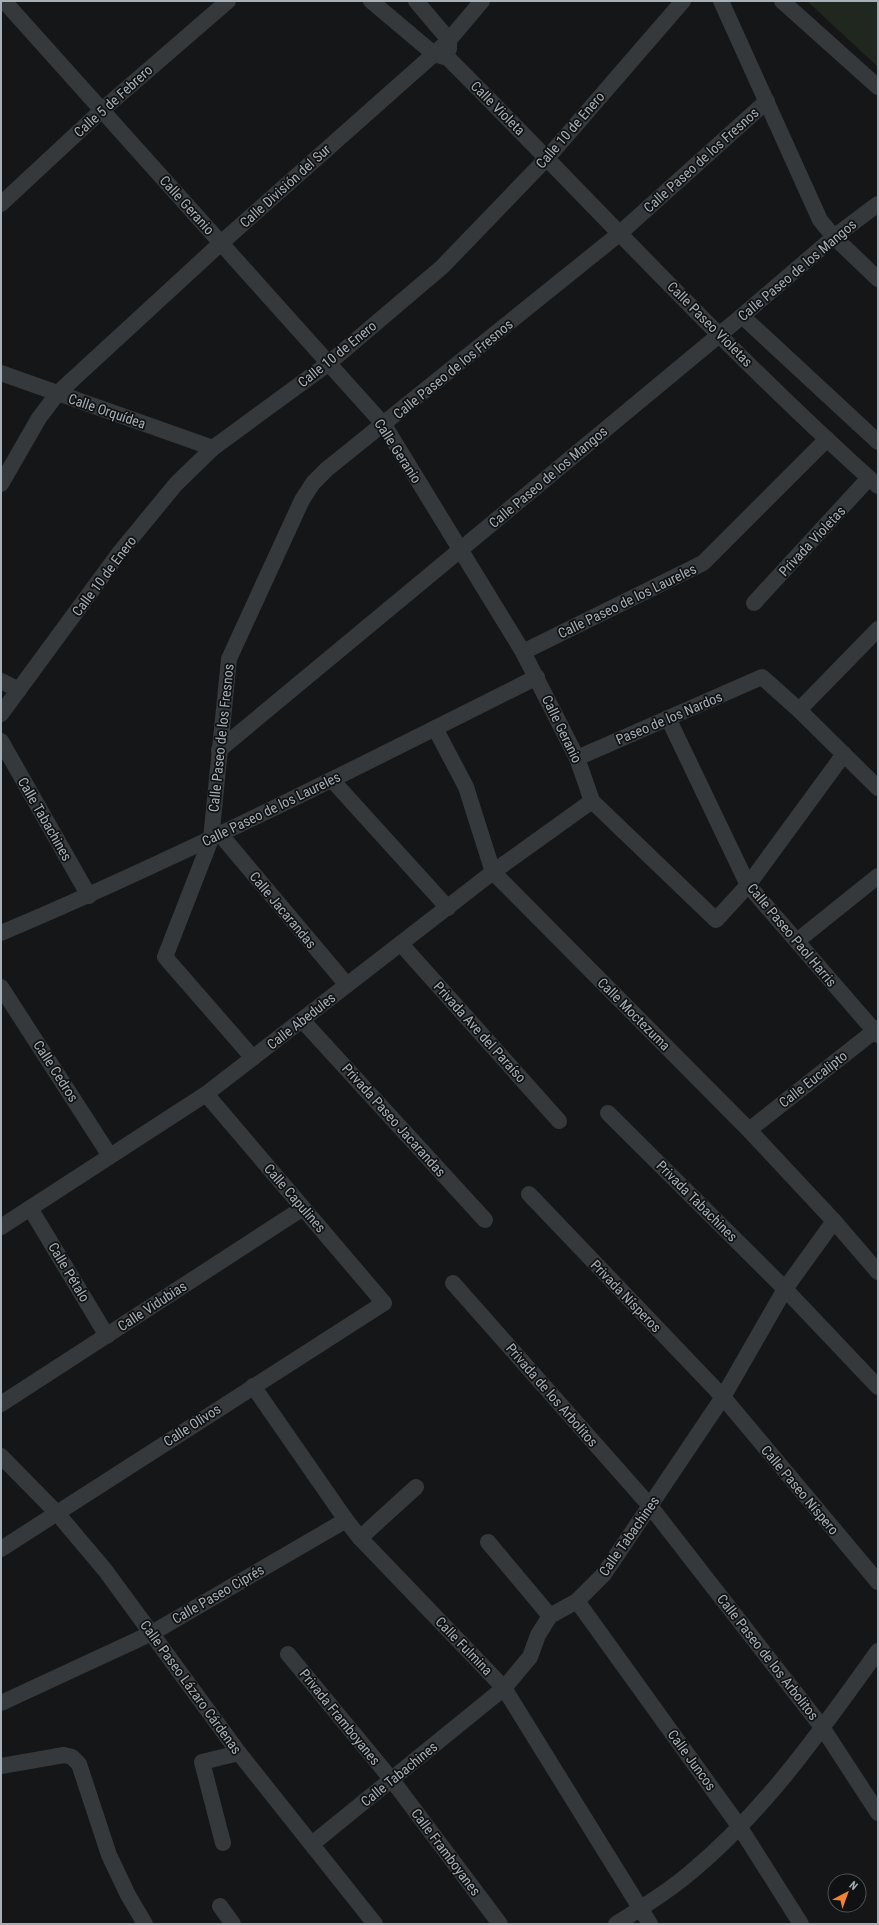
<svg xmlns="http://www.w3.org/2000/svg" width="879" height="1925" viewBox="0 0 879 1925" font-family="'Roboto Condensed',sans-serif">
<rect width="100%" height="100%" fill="#151617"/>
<polygon fill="#20271f" points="807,1 878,1 878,67"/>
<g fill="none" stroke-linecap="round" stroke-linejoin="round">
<g stroke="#36393c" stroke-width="16">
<polyline points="4,1 384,425 523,652 577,758 592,801 716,920 748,885 844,754"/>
<path d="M 371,1 L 434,54 L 448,58 C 591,201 727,351 878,486"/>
<polyline points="416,1 449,40 449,49"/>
<polyline points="721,1 820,220 834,237 878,279"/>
<polyline points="782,1 878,87"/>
<polyline points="1,204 102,110 228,1"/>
<polyline points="742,316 878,442"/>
<polyline points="1,373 213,448"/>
<polyline points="1,484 39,418 58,393 221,243 434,54 449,40 482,1"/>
<polyline points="754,603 869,478"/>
<polyline points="523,652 703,563 827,439"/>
<polyline points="1,681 19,690"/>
<polyline points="799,710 878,629"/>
<polyline points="1,714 120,552 176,484 213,448 329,363 442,267 548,157 683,1"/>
<polyline points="668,718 748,885 878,1035"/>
<polyline points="435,728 466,787 493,872 749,1130 834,1221 878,1272"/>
<polyline points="1,741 89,896"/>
<polyline points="219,750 742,316 834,237 878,204"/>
<polyline points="577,758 762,677 799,710 878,788"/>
<polyline points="332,780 448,908"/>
<polyline points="220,834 347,985"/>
<path d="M 1,933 C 183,856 360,766 537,677"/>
<polyline points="797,941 878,876"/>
<polyline points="401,944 559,1121"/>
<polyline points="1,987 110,1156"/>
<polyline points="302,1020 485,1220"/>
<polyline points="253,1058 165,957 211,839 229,659 302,500 313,483 327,469 619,234 767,101"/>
<polyline points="608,1113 785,1289 878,1387"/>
<polyline points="749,1130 878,1028"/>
<polyline points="529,1194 723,1397 878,1582"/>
<polyline points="30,1208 107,1336"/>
<polyline points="1,1227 206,1094 493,872 592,801"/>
<polyline points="453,1283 650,1506 822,1727 878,1813"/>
<polyline points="253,1386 346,1520 360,1538 504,1688 650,1924"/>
<polyline points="1,1404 303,1208"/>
<polyline points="1,1456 56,1512 105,1570 239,1753 375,1924"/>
<polyline points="360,1538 416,1487"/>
<polyline points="488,1542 550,1616"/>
<polyline points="1,1549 384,1303 206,1094"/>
<polyline points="577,1601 739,1826 801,1924"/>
<polyline points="288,1654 392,1780 500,1924"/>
<polyline points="1,1703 152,1633 346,1520"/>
<polyline points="1,1766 64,1755 72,1757 79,1764 109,1855 128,1895 145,1924"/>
<polyline points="223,1843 202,1762 239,1753"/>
<polyline points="312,1844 504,1688 530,1657 538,1635 550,1616 577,1601 604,1574 723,1397 785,1289 834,1221"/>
<polyline points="220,1906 233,1924"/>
<path d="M 616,1924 C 641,1908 668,1892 691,1872 C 765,1811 822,1729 878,1651"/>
</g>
</g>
<g text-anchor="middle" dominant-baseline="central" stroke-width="3.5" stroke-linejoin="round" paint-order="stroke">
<g font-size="14" fill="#a7b0b7" stroke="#101112">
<text transform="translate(113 101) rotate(-42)">Calle 5 de Febrero</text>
<text transform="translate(498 108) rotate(45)">Calle Violeta</text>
<text transform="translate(570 130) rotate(-49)">Calle 10 de Enero</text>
<text transform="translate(701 160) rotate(-42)">Calle Paseo de los Fresnos</text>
<text transform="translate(285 186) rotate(-42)">Calle División del Sur</text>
<text transform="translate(187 205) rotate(48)">Calle Geranio</text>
<text transform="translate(797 270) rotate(-40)">Calle Paseo de los Mangos</text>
<text transform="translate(710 324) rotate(45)">Calle Paseo Violetas</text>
<text transform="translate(337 354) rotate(-39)">Calle 10 de Enero</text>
<text transform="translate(453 369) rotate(-39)">Calle Paseo de los Fresnos</text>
<text transform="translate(107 411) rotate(19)">Calle Orquídea</text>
<text transform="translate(398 451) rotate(57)">Calle Geranio</text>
<text transform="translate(548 477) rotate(-40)">Calle Paseo de los Mangos</text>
<text transform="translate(812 541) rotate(-47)">Privada Violetas</text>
<text transform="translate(104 576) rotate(-53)">Calle 10 de Enero</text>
<text transform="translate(627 601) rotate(-26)">Calle Paseo de los Laureles</text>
<text transform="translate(669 718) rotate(-23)">Paseo de los Nardos</text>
<text transform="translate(562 729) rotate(64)">Calle Geranio</text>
<text transform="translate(221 738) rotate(-84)">Calle Paseo de los Fresnos</text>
<text transform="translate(271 809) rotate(-26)">Calle Paseo de los Laureles</text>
<text transform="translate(45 819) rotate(60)">Calle Tabachines</text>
<text transform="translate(283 910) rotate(50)">Calle Jacarandas</text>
<text transform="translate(792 935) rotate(50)">Calle Paseo Paol Harris</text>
<text transform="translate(634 1014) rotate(45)">Calle Moctezuma</text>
<text transform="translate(301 1021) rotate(-38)">Calle Abedules</text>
<text transform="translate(480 1032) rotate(48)">Privada Ave del Paraíso</text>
<text transform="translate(56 1071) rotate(57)">Calle Cedros</text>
<text transform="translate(813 1079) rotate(-38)">Calle Eucalipto</text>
<text transform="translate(394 1120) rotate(48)">Privada Paseo Jacarandas</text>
<text transform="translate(295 1198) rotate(49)">Calle Capulines</text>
<text transform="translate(697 1201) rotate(45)">Privada Tabachines</text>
<text transform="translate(69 1272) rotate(59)">Calle Pétalo</text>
<text transform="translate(626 1296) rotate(46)">Privada Nísperos</text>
<text transform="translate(152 1306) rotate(-33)">Calle Vidubias</text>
<text transform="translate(552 1395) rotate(49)">Privada de los Arbolitos</text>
<text transform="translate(192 1425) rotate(-33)">Calle Olivos</text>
<text transform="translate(800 1490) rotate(50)">Calle Paseo Níspero</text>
<text transform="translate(629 1536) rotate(-55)">Calle Tabachines</text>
<text transform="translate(218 1594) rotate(-30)">Calle Paseo Ciprés</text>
<text transform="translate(464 1646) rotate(46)">Calle Fulmina</text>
<text transform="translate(768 1657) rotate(52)">Calle Paseo de los Arbolitos</text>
<text transform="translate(191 1687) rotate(54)">Calle Paseo Lázaro Cárdenas</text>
<text transform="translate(340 1717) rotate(51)">Privada Framboyanes</text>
<text transform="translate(692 1760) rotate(54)">Calle Juncos</text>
<text transform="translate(399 1774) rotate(-39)">Calle Tabachines</text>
<text transform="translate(446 1852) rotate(53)">Calle Framboyanes</text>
</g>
</g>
<rect width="879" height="1925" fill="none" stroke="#a7b0b7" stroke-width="4"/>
<g transform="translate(847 1893) rotate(41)"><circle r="19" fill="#101112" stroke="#4c5154"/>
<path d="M0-3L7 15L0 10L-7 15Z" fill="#f18134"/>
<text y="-6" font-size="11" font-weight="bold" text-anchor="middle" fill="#a7b0b7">N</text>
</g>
</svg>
